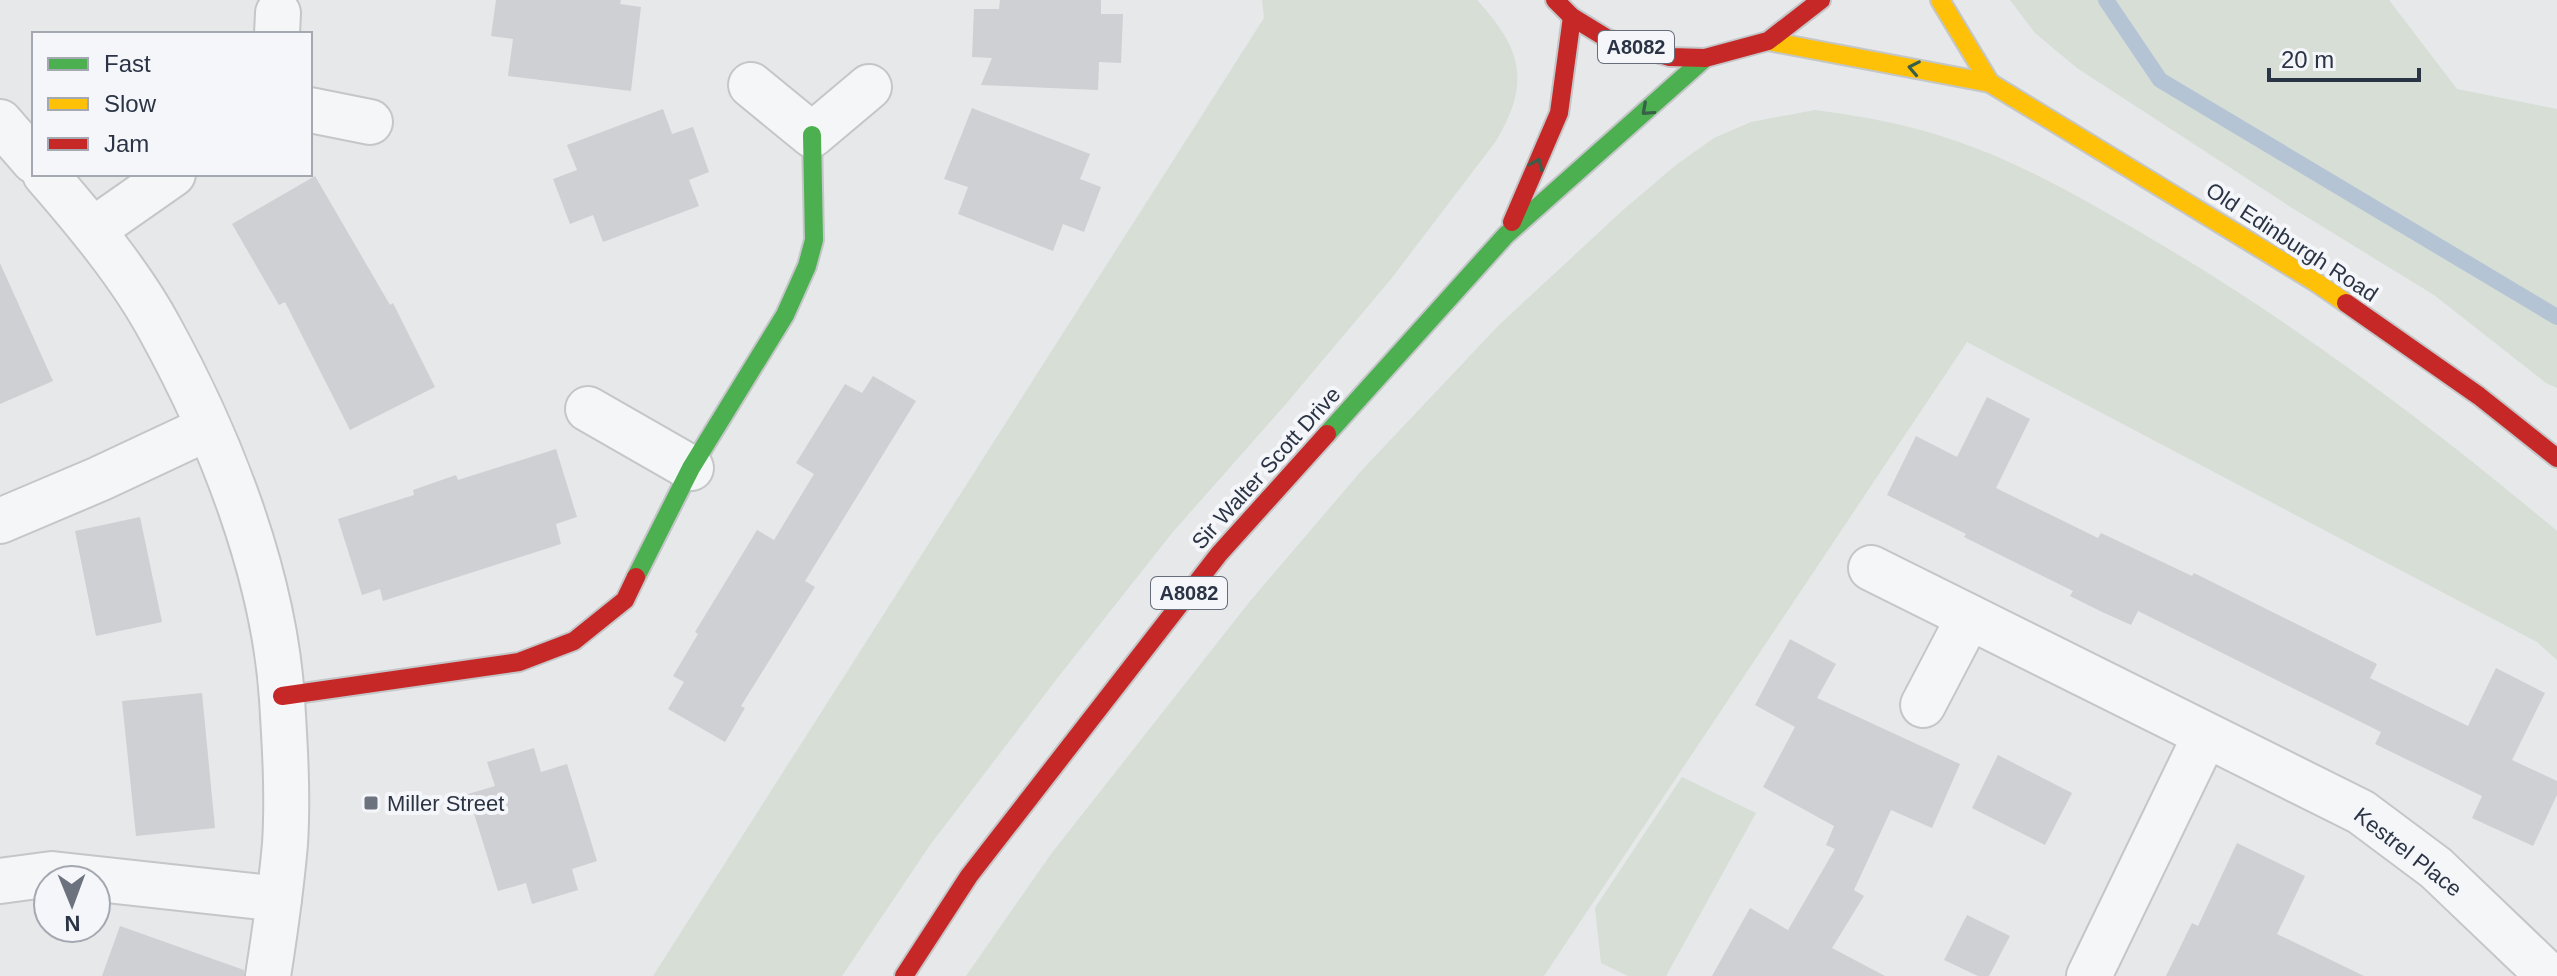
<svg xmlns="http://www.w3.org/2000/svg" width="2557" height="976" viewBox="0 0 2557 976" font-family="Arial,sans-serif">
<rect width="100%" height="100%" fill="#e6e8ea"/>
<g fill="#d6ded6">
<path d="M 1262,0 L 1477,0 C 1522,49 1531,82 1496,141 L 1391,279 L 1285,405 L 1172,533 L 1059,676 L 930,845 L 842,976 L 653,976 L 1264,18 Z"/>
<polygon points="2010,0 2389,0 2457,89 2557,109 2557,388 2546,383 2434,295 2289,206 2077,68 2035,33"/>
<path d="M 1815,110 C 1863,116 1910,125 1956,141 C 2021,163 2081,198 2140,232 C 2288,318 2426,421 2557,531 L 2557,660 L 2537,642 L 1967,342 L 1544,976 L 966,976 L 1051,854 L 1251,600 L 1362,470 L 1499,325 L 1623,210 L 1676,165 L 1714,138 L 1751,122 Z"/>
<polygon points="1682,777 1756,813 1666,976 1628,976 1601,963 1595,908"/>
</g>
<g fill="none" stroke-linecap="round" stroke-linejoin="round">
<polyline stroke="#b4c4d5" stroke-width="16" points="2106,0 2160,80 2557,317"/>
</g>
<g fill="#ced0d3">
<polygon points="496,0 621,0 620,4 641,7 631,91 508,76 513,39 491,36"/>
<polygon points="1000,0 1101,0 1101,14 1123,14 1121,63 1099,62 1098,90 981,85 992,58 972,57 974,9 999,9"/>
<polygon points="972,108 1090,154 1080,179 1101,187 1084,232 1063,224 1053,251 958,214 968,187 944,179"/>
<polygon points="663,109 672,134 693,127 709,172 689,180 699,206 603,242 593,215 570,224 553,179 577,170 567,145"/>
<polygon points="315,176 390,305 393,303 435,387 350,430 285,302 279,305 232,224"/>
<polygon points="0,263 53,381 0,404"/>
<polygon points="873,376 916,401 805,581 815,587 741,706 745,708 725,742 668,709 684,682 673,676 698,634 695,632 757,530 774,540 814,474 796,463 845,384 862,393"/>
<polygon points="1987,397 2030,419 1996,488 2098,538 2101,533 2192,576 2194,573 2377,664 2370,678 2468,726 2496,668 2545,693 2512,760 2557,781 2557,795 2533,846 2472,818 2482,796 2375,744 2381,732 2138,611 2131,625 2100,611 2070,596 2073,591 1964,537 1966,534 1887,495 1916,436 1957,457"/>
<polygon points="556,449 577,517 556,524 561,544 383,601 380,589 362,595 338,519 414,495 413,490 456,475 458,480"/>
<polygon points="140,517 162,622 96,636 75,531"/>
<polygon points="1790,639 1836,664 1817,698 1960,764 1932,828 1891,810 1854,890 1864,896 1832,948 1885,976 1712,976 1750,908 1788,930 1835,849 1826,845 1834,826 1763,787 1795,727 1755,705"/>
<polygon points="202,693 215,828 136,836 122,701"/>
<polygon points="534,748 541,772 567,764 597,861 572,869 578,890 532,904 526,883 498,891 468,794 495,786 487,762"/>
<polygon points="1998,755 2072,793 2045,845 1972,808"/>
<polygon points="2237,843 2305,876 2277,934 2364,976 2166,976 2192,923 2198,926"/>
<polygon points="1967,915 2010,936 1989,976 1978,976 1944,960"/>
<polygon points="120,926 244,970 244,976 102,976"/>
</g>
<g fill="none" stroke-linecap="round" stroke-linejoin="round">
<g stroke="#c4c6c8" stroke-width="48">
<g id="street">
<polyline points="277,34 278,13"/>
<polyline points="751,85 812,135 869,87"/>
<polyline points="310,110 370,122"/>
<polyline points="0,122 34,161"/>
<path d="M 45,174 C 85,220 131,275 160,329 C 220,438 274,574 282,699 C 285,747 288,796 285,844 C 281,888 275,932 268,976"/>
<polyline points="93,230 173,174"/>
<polyline points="588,409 691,468"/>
<polyline points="0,521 99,479 208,428"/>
<polyline points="1871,568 2361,812 2436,868 2549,976"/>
<polyline points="1923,705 1969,617"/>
<polyline points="0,881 52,874 279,899"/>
<polyline points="2089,976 2205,736"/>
</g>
</g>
<g stroke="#c4c6c8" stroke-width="22">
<g id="fast">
<polyline points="1327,434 1506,235 1705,58"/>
<polyline points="636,577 691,468 785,315 807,266 814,240 812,135"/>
</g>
</g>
<g stroke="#c4c6c8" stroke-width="22">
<g id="slow">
<polyline points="1940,0 1990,83"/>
<polyline points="1768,41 1990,83 2314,281 2346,303"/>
</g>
</g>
<g stroke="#c4c6c8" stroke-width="22">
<g id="jam">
<polyline points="1555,0 1572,17 1608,39 1670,57 1705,58 1768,41 1821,0"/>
<polyline points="1512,222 1559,113 1572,17"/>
<polyline points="2346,303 2479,396 2557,458"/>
<polyline points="282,696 519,662 574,641 625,600 636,577"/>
<polyline points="904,976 969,876 1219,554 1327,434"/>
</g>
</g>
<use href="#street" stroke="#f5f6f7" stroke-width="44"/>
<use href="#fast" stroke="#4caf50" stroke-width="18"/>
<use href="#slow" stroke="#ffc107" stroke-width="18"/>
<use href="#jam" stroke="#c62828" stroke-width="18"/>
</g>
<defs><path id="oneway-chevron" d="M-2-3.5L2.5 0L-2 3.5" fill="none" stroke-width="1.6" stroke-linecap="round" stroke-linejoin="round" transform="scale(2)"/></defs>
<g stroke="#375f49">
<use href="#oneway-chevron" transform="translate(1914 68) rotate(-169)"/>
<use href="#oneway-chevron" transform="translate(1647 110) rotate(138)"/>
<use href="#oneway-chevron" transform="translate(1537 164) rotate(-66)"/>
</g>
<rect fill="#6c737f" stroke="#f4f6f9" stroke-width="3" x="363" y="795" width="16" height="16" rx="4"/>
<g text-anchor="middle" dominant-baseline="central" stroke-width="8" stroke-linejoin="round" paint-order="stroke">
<g fill="#f4f6f9" stroke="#676e7b" stroke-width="2">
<rect x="1598" y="31" width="76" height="32" rx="6"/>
<rect x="1151" y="577" width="76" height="32" rx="6"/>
</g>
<g font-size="20" font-weight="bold" fill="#2b3445">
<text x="1636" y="47">A8082</text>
<text x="1189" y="593">A8082</text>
</g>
<g font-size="22" fill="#2b3445" stroke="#f4f6f9">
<text transform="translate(2292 242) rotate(33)">Old Edinburgh Road</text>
<text transform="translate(1266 468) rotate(-48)">Sir Walter Scott Drive</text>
<text transform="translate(2408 852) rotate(38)">Kestrel Place</text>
</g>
<g font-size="22" fill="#2b3445" stroke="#f4f6f9" text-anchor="start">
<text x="387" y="803">Miller Street</text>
</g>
</g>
<rect x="32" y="32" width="280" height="144" fill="#f4f6f9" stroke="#a4a8b1" stroke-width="2"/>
<rect x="48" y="58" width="40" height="12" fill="#4caf50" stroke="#a4a8b1" stroke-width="2"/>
<text x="104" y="72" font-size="24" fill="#2b3445">Fast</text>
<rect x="48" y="98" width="40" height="12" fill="#ffc107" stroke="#a4a8b1" stroke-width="2"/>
<text x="104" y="112" font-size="24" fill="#2b3445">Slow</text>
<rect x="48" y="138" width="40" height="12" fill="#c62828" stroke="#a4a8b1" stroke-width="2"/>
<text x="104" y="152" font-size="24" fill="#2b3445">Jam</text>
<g transform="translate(72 904) rotate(179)"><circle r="38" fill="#f4f6f9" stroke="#a4a8b1" stroke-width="2"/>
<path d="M0-6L14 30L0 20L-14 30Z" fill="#6c737f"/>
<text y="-12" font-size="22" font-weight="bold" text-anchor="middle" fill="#2b3445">N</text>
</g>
<path d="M2269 68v12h150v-12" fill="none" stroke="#2b3445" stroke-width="4"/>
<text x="2281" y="68" font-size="24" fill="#2b3445" stroke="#f4f6f9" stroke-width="6" paint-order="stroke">20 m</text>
</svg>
